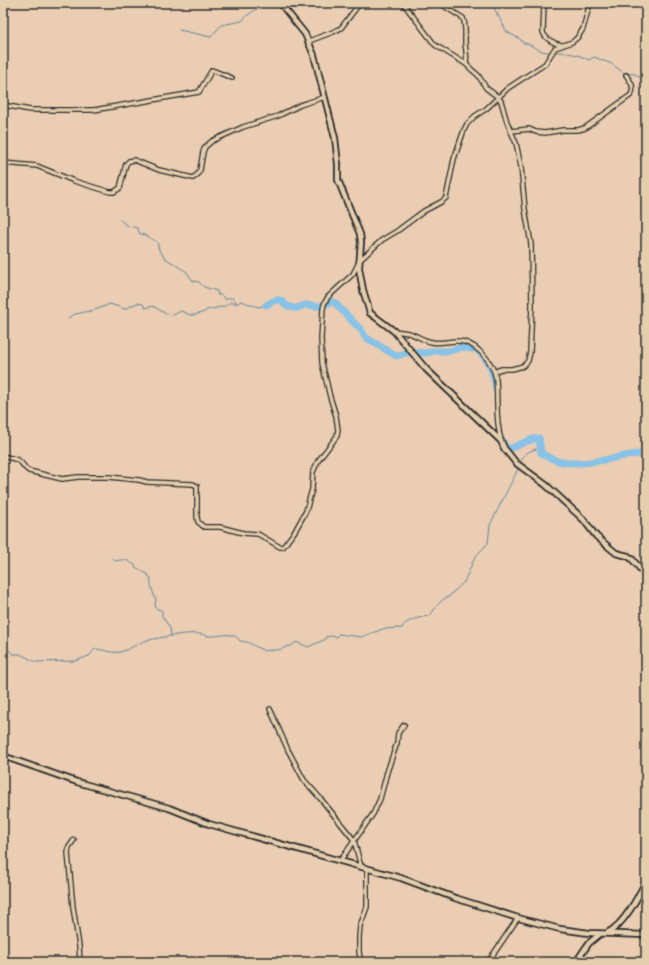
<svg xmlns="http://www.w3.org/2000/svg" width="649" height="965" viewBox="0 0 649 965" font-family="Delius,sans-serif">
<rect width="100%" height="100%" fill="#eacdb2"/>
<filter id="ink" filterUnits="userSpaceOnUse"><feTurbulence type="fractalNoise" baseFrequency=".025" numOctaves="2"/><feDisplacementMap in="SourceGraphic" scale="8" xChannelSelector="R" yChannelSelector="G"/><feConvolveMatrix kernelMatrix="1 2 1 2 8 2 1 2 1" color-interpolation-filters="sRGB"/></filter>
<g filter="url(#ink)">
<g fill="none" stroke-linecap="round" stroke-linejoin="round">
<g stroke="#63869c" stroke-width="1">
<path d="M 489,3 L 495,10 L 507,32 L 520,39 L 523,43 C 533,43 536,53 551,52"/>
<path d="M 179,30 L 211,37 L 221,25 L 242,21 C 247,14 257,10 264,3"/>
<path d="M 554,52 C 566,52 578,54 589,60 L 594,57 L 612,64 L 624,73 L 635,74 L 646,81"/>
<polyline points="120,220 128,226 137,228 140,234 145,235 157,242 159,250 165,258 187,272 193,281 199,282 204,287 217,291 218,296 220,294 226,300 228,298 232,298 235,300 236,304 241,301 258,307 266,305"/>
<polyline points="68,318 75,314 95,310 110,304 125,309 137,303 143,304 145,308 153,306 166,314 173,315 181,311 190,315 195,315 204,312 207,310 225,306 231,302 235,303"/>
<path d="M 520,464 C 524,452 529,451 540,448"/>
<path d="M 112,558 L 116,561 C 125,558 128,561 135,565 L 135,567 C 140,568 142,573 148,574 L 148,576 L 151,578 C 150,586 153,592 156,600 L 155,605 L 156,608 L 162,611 L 162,616 L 170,628 L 171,636"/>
<path d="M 3,649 L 9,650 L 13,654 L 20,654 L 36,662 L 75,661 L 89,656 L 95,649 C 103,649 112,654 120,652 C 129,650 139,642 148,640 C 161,638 185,632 200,634 C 203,634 206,636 209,636 C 220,637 233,630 240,641 L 247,642 L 264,651 C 269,650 273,650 278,650 C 283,649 286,646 291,646 L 296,642 L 308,647 L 326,639 L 325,637 L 331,636 L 336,637 L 339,634 L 361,637 L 383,629 L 402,628 C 405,620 421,617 429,616 C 437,608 438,600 449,597 L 452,593 L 464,582 L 475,557 L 488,543 L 490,525 L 519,467"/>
</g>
<g stroke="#88c2e7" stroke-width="7">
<polyline points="641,3 646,19"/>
<path d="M 266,305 C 288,293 277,305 294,308 C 299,309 302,305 306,305 C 311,305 317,307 322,306 C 328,304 326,302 334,302 L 362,331 L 365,337 L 396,356 L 409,352 L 426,353 L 434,351 L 450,351 L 462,347 L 472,349 L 475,348 C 488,357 494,374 496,389"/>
<path d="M 503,442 L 506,449 C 518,447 527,439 539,438 L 541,453 C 546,456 552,459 558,461 C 583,468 620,455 646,453"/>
</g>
<g stroke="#2b2b2b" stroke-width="6">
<g id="street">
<polyline points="403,3 435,45 466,64 472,70 478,75 486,88 498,97 501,101 507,122 516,143 521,167 525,209 531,244 532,306 530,352 528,361 523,366 512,369 501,369 496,371 495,373"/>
<path d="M 442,3 L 447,8 L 463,18 C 466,25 465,33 465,41 C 465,51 468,53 466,64"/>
<path d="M 544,3 L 543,32 C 545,39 555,44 562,45"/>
<polyline points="309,41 333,32 341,28 360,3"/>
<polyline points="3,105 30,110 94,110 199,92 212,70 232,78"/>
<path d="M 511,131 L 529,129 L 536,132 L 545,133 L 563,130 L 578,130 L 585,128 L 631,95 C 635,87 631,82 626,75"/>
<polyline points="3,163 37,166 74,181 110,192 114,192 120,188 126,164 129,161 134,160 159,170 193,178 197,175 200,170 203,152 205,147 212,141 243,127 278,116 300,105 325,97"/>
<path d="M 394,331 C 400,332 406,332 412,334 C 419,337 425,341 432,342 C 440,344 448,341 457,341 C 475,341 493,361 496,379 C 498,400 495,420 501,440"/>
<path d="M 3,456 C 8,458 15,458 19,461 C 24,464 23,468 29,471 L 62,479 L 78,477 L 109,477 L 139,480 L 147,482 L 193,484 L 197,486 L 197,517 L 198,522 L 204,527 L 220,527 L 243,533 L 258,534 L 280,547 L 283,547 L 295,531 L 306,511 L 312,489 L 313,472 L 318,461 L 337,436 L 338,430 L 336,416 L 330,397 L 322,363 L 321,338 L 323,309 L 324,304 L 328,297 L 353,274 L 360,260 L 382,240 L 397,231 L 424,211 L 441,202 L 446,198 L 454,159 L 464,130 L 467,124 L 475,116 L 486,109 L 508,88 L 545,64 L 555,48 L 572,42 L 577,38 L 583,29 L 590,3"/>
<polyline points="270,709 288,750 304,780 320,798 354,840 361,867"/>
<polyline points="74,840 69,847 68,853 73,907 79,946 80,962"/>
<polyline points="340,861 373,814 380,799 387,772 397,743 398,733 404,725"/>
<polyline points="361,962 359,952 359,937 360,926 367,907 367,869"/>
<polyline points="488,962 518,918"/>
</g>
</g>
<g stroke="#2b2b2b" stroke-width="8">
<g id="secondary">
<polyline points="280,3 305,34 314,55 335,138 338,164 338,180 360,234 361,242 359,268 363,290 370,313 394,331 426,369 501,441 504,448 516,463 546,485 583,519 596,536 604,543 616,553 628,556 632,559 646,576"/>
<polyline points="3,756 77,782 169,808 209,824 401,878 455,898 518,918 560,929 589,933 646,935"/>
<path d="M 607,933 C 624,925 638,897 646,881"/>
<polyline points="576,962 589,943 600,934"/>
</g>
</g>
<use href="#street" stroke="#e4ceae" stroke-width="3.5"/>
<use href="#secondary" stroke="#e4ceae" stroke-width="4.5"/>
</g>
</g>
<rect width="649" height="965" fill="none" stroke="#e4ceae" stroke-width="16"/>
<rect x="8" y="8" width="633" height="949" fill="none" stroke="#2b2b2b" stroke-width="1.5" filter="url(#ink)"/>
</svg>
